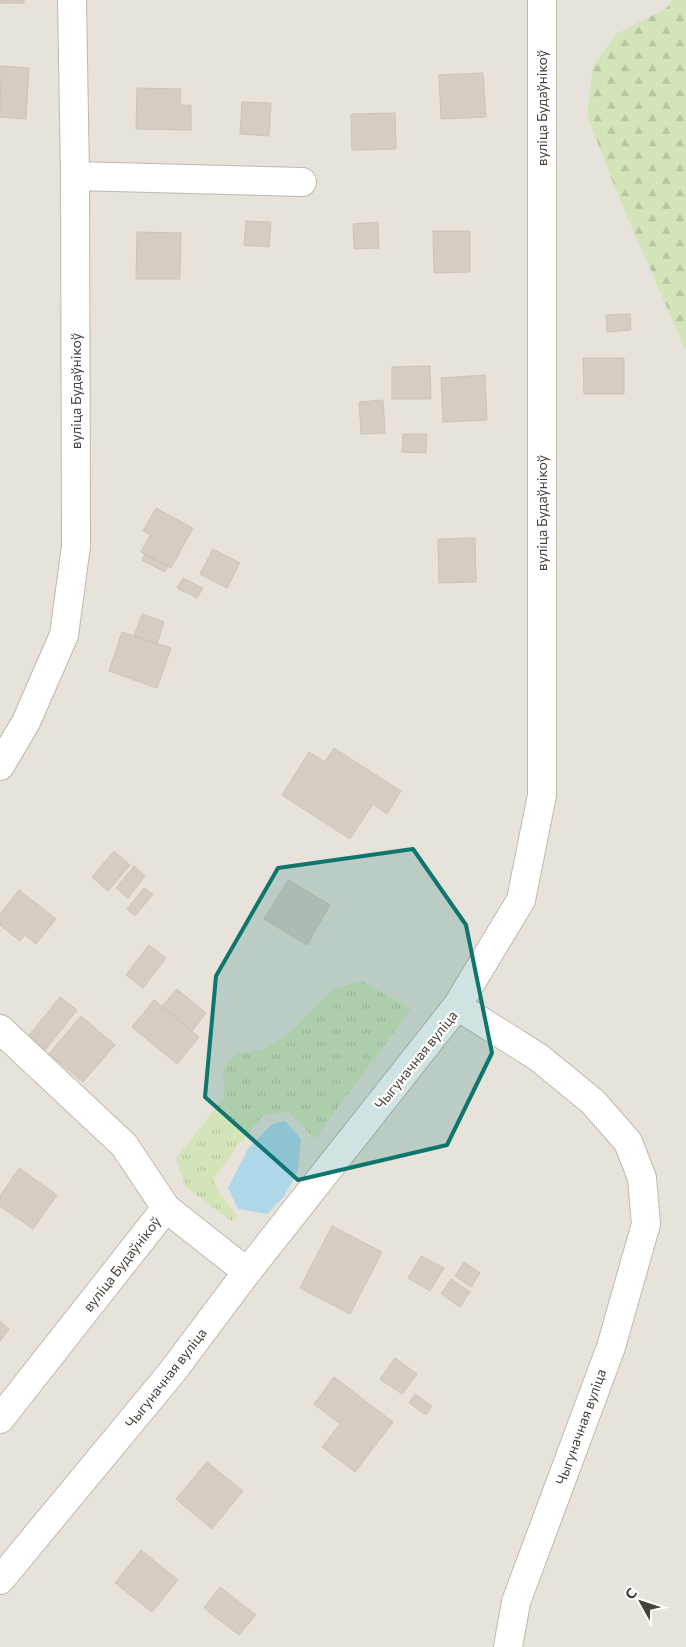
<svg xmlns="http://www.w3.org/2000/svg" width="686" height="1647" viewBox="0 0 686 1647" font-family="Commissioner,sans-serif">
<style>
.residential{fill:#e7e2da}
.grass{fill:url(#grass-tufts)}
.forest{fill:url(#forest-firs)}
.water{fill:#aed7ea}
.building{fill:#d5ccc2;stroke:#cfc3b6}
.lines{fill:none;stroke-linecap:round;stroke-linejoin:round}
.minor-casing{stroke:#bfb8af;stroke-width:30}
.minor{stroke:#fff;stroke-width:28}
.marked{fill:#0f766e;fill-opacity:0.2;stroke:#0f766e;stroke-width:4;stroke-linejoin:round}
.labels{text-anchor:middle;stroke-width:4.5;stroke-linejoin:round;paint-order:stroke}
.street-label{font-size:14px;fill:#48413a;stroke:#fff}
</style>
<defs>
<pattern id="grass-tufts" width="24" height="20" patternUnits="userSpaceOnUse" patternTransform="scale(1.25)"><rect width="24" height="20" fill="#d4e4b9"/><path d="M3 7l-1-3M5 7V3M7 7l1-3M15 17l-1-3M17 17v-4M19 17l1-3" fill="none" stroke="#b8c5a0"/></pattern>
<pattern id="forest-firs" width="22" height="20" patternUnits="userSpaceOnUse" patternTransform="scale(1.25)"><rect width="22" height="20" fill="#d4e4b9"/><path d="M5 1l3.5 6h-7zM16 11l3.5 6h-7z" fill="#b8c5a0"/></pattern>
</defs>
<rect width="100%" height="100%" fill="#f4f1eb"/>
<path class="residential" d="M0,0H686V1647H0Z"/>
<path class="grass" d="M362,981L411,1009L315,1139L289,1112L264,1114L239,1144L213,1180L220,1194L237,1216L231,1221L185,1186L176,1158L224,1098L223,1068L238,1053L262,1050L286,1036L334,989Z"/>
<path class="forest" d="M672,0H686V351L617,193L587,115L593,66L616,34L667,8Z"/>
<path class="water" d="M285,1121L301,1139L298,1170L285,1195L267,1214L238,1209L228,1188L248,1149L272,1124Z"/>
<path class="building" d="M0,0H24V3H0Z
M1,66L29,68L26,119L0,117Z
M483,73L486,117L441,119L439,75Z
M137,88L181,89L180,105H191V130L136,129Z
M242,102L271,103L269,136L240,134Z
M395,113L396,149L352,150L351,114Z
M246,221L271,222L269,247L244,245Z
M378,222L379,248L354,249L353,224Z
M433,231H470V272L434,273Z
M137,232L181,233L180,279H136Z
M630,314L631,330L607,332L606,315Z
M583,358H624V394H584Z
M430,366L431,399H392V367Z
M485,375L487,420L443,422L441,378Z
M383,400L385,433L361,434L359,402Z
M403,434H427L426,453L402,452Z
M156,508L193,528L171,568L141,552L150,535L143,531Z
M475,538L476,582L439,583L438,539Z
M213,549L240,563L227,588L200,574Z
M145,554L168,566L165,572L142,560Z
M183,578L203,588L197,598L177,588Z
M142,614L164,622L157,644L134,636Z
M122,632L171,648L157,688L109,671Z
M334,748L401,791L387,814L373,804L350,839L282,795L309,752L325,762Z
M114,851L130,865L108,891L92,877Z
M134,866L145,876L128,898L116,888Z
M288,880L330,905L307,945L264,919Z
M144,888L153,894L135,916L127,909Z
M19,890L56,919L36,944L25,935L20,941L0,925V914Z
M149,945L166,958L143,988L126,975Z
M177,989L206,1013L192,1031L162,1006Z
M60,997L77,1010L43,1053L26,1039Z
M154,1000L199,1037L177,1064L132,1027Z
M81,1016L115,1045L83,1082L49,1054Z
M19,1168L57,1195L33,1229L0,1206V1196Z
M332,1226L382,1252L350,1314L300,1288Z
M421,1256L444,1268L430,1291L408,1278Z
M464,1262L480,1273L471,1287L455,1276Z
M451,1279L470,1292L460,1307L441,1294Z
M0,1321L9,1329L0,1341Z
M395,1358L417,1374L402,1394L380,1379Z
M334,1377L393,1422L355,1472L322,1447L340,1424L314,1404Z
M415,1394L432,1406L426,1415L409,1403Z
M207,1462L243,1491L212,1529L176,1499Z
M141,1550L178,1580L152,1612L115,1583Z
M220,1587L256,1615L239,1635L204,1608Z"/>
<g class="lines">
<g class="minor-casing">
<path id="minor" d="M75,176L302,182
M0,766L26,722L64,635L76,546L75,176L72,0
M457,1006L538,1057L593,1102L628,1142L642,1178L646,1224L611,1347L516,1602L508,1647
M0,1029L124,1145L166,1208L0,1419
M166,1208L247,1272
M0,1580L172,1372L247,1272L457,1006L521,900L542,795V0"/>
</g>
<use href="#minor" class="minor"/>
</g>
<path class="marked" d="M413,849L466,925L492,1053L447,1145L298,1180L205,1097L216,976L278,868Z"/>
<g class="labels">
<g class="street-label">
<text transform="translate(542 108) rotate(-90)" y="5">вуліца Будаўнікоў</text>
<text transform="translate(76 391) rotate(-90)" y="5">вуліца Будаўнікоў</text>
<text transform="translate(542 513) rotate(-90)" y="5">вуліца Будаўнікоў</text>
<text transform="translate(416 1060) rotate(-51)" y="5">Чыгуначная вуліца</text>
<text transform="translate(122 1264) rotate(-52)" y="5">вуліца Будаўнікоў</text>
<text transform="translate(166 1378) rotate(-52)" y="5">Чыгуначная вуліца</text>
<text transform="translate(581 1427) rotate(-70)" y="5">Чыгуначная вуліца</text>
</g>
</g>
<g transform="translate(641 1602) rotate(310)" stroke="#ffffff" stroke-width="4" paint-order="stroke">
<path d="M0-4L9 19L0 12L-9 19Z" fill="#48413a"/>
<text y="-8" font-size="14" font-weight="bold" text-anchor="middle" fill="#48413a">С</text>
</g>
</svg>
